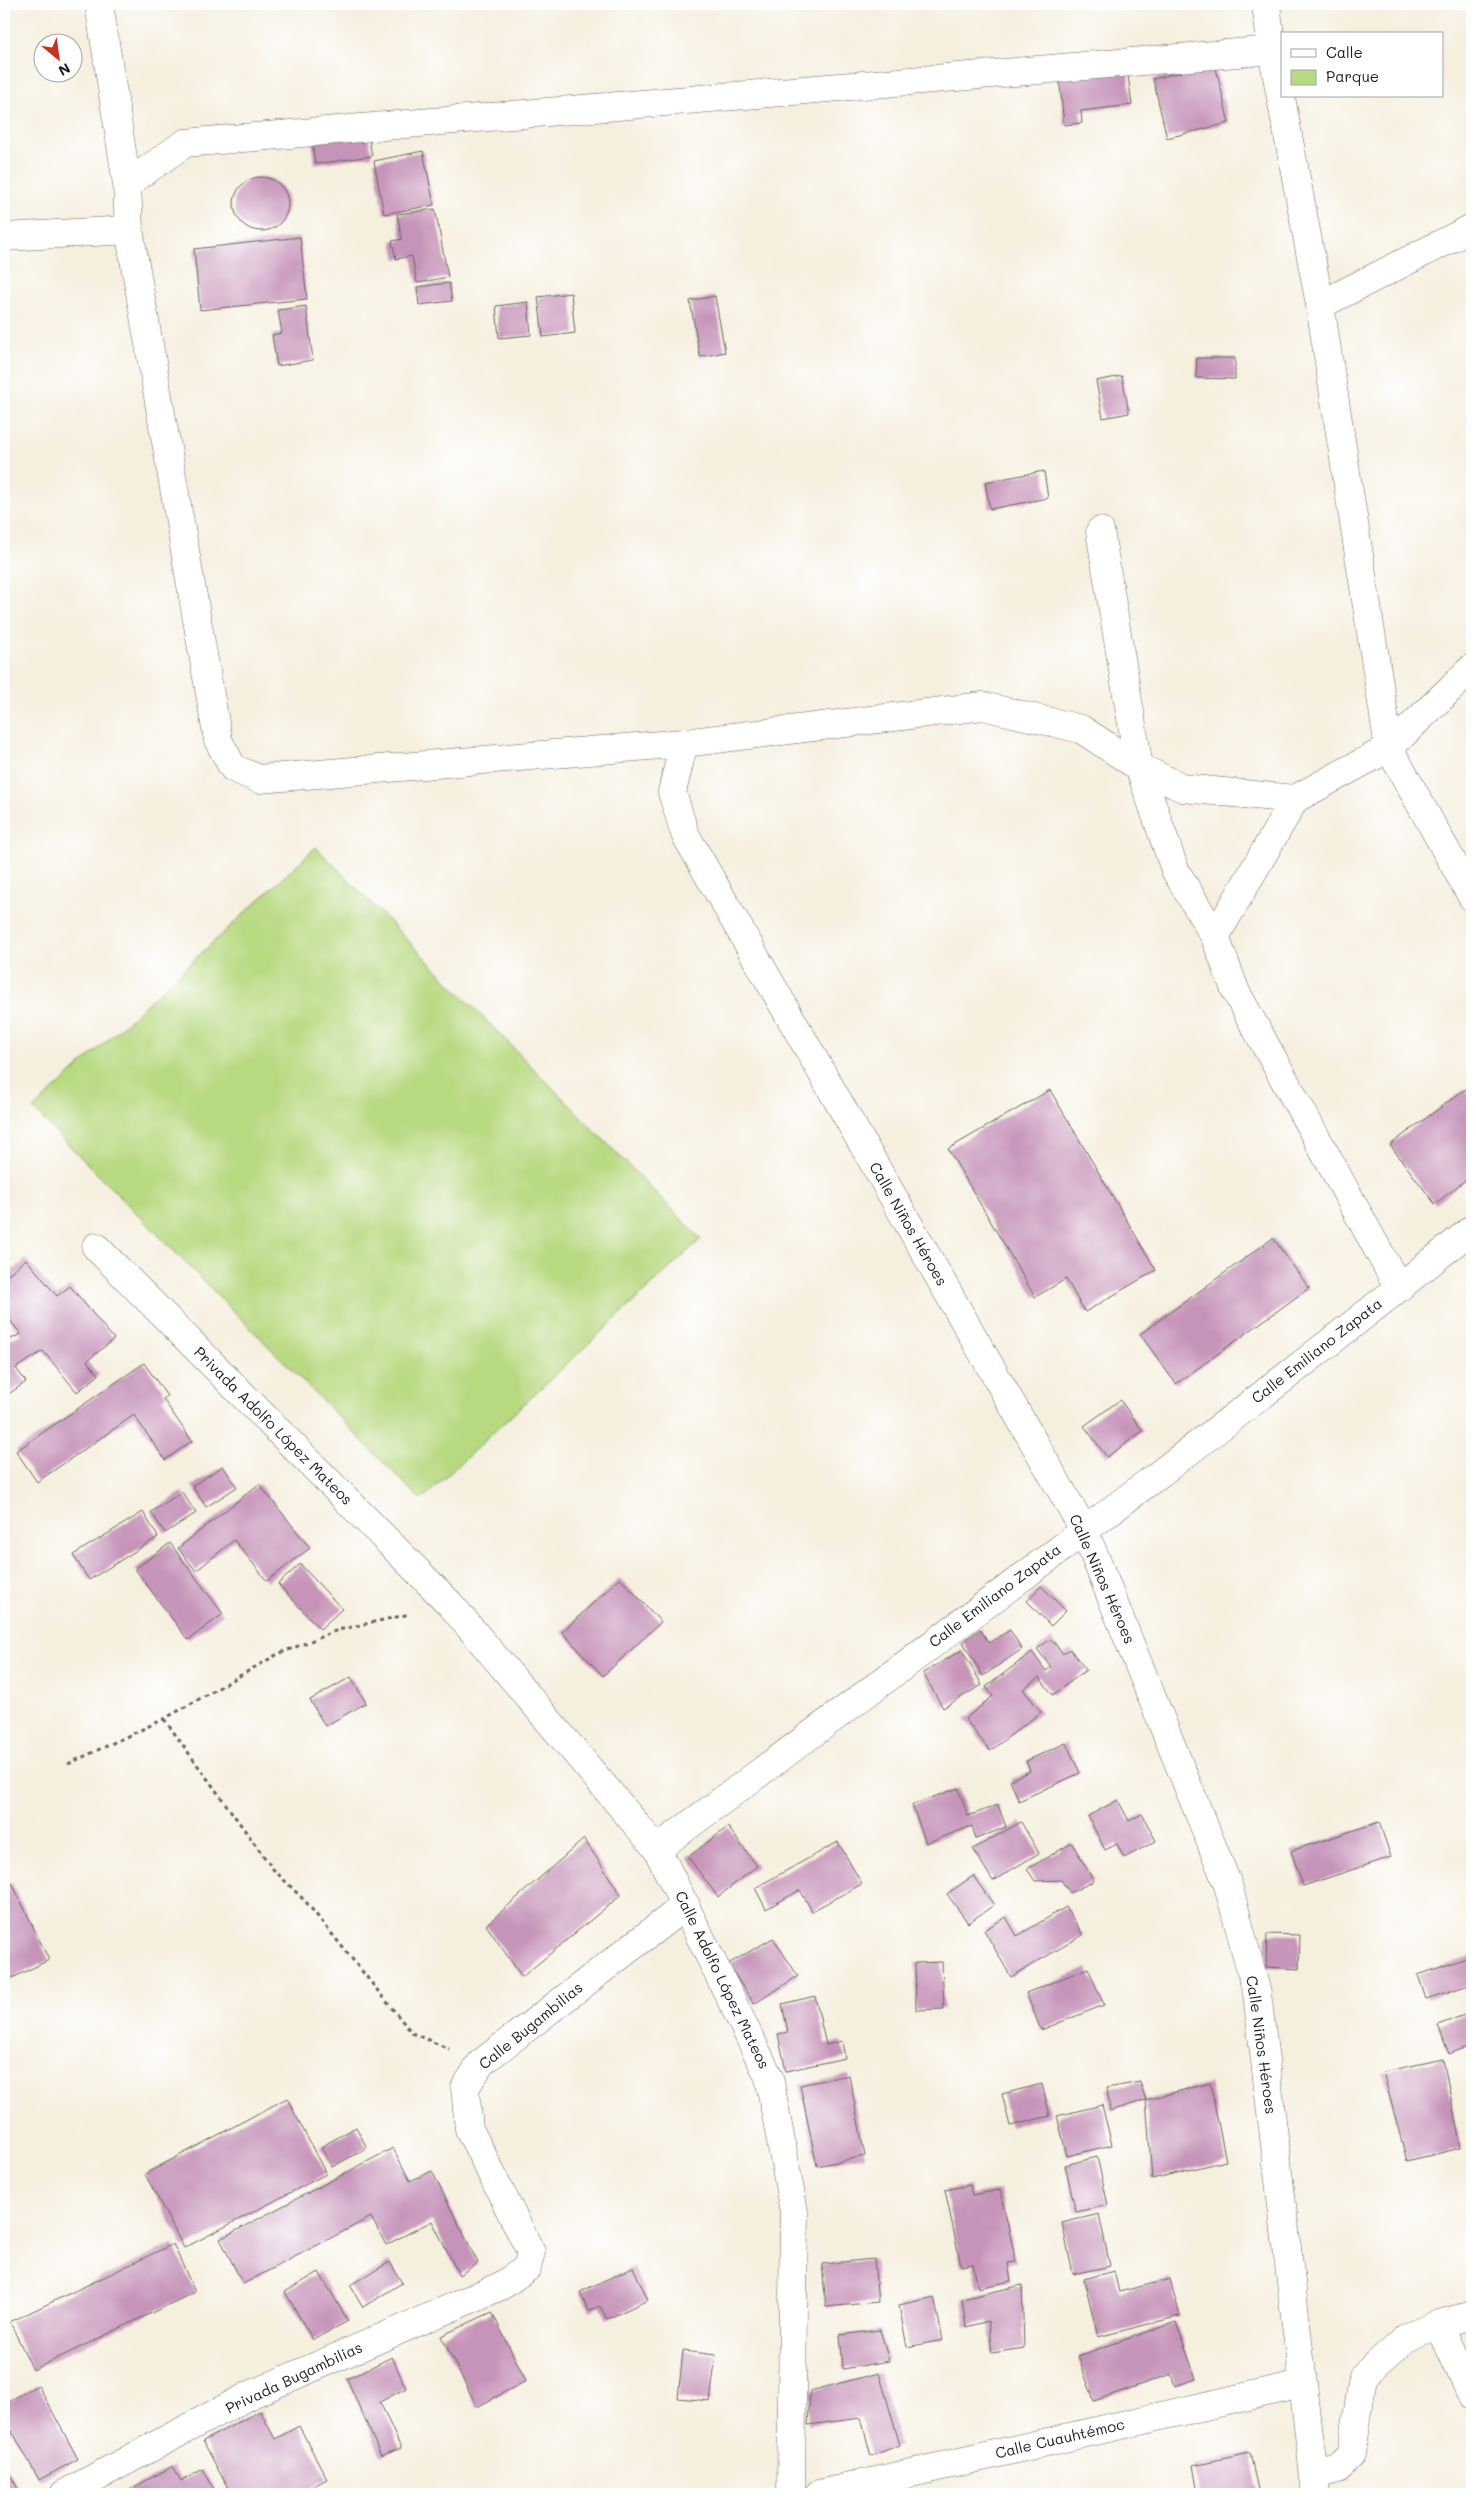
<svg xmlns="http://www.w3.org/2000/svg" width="1476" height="2498" viewBox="0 0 1476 2498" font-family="Mali,sans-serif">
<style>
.green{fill:#b7d980;stroke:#6a7a4e}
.building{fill:#c694b9}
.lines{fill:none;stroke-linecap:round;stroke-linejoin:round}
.street-casing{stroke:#686660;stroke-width:29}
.path{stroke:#686660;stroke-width:3;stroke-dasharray:4 4;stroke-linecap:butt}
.street{stroke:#fff;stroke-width:28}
.labels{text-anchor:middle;stroke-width:4;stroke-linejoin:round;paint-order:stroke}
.street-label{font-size:15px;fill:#1c1c1c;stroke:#fff}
</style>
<rect width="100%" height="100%" fill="#fff"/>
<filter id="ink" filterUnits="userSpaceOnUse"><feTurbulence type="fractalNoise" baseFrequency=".02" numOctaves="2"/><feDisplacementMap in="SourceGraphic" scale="10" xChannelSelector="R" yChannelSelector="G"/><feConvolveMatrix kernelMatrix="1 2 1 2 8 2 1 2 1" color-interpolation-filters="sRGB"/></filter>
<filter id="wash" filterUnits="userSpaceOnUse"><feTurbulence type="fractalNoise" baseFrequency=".0096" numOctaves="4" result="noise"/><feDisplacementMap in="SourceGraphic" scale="20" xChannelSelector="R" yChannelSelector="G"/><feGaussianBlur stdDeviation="1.12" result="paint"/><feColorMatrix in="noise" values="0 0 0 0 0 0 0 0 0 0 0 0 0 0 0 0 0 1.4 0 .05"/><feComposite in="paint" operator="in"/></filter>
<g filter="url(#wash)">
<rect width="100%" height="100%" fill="#f5efde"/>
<path class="green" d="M316,847L701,1239L421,1500L33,1109Z"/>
<g id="blocks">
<path class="building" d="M1215,64L1229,123L1167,138L1153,79Z
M1127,68L1132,105L1081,111L1082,123L1064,125L1059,76Z
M368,134L372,156L315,164L312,141Z
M423,151L434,205L384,214L374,161Z
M234 204a27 27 0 1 1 54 0a27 27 0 1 1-54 0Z
M435,209L448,277L417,283L412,256L396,259L392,241L402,239L397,214Z
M300,237L307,299L200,310L194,249Z
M449,283L452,301L419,305L417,287Z
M571,293L575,333L543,337L538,297Z
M715,296L725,352L700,357L690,301Z
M528,302L531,335L499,338L496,306Z
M306,306L313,360L277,366L272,335L282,333L278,310Z
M1197,358H1235V379L1196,378Z
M1122,376L1129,413L1103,418L1096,381Z
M1044,471L1048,498L990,509L985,482Z
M1465,1089L1472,1099V1175L1435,1204L1390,1145Z
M1050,1090L1156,1270L1085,1312L1066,1279L1035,1297L948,1149Z
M1273,1238L1309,1288L1176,1384L1140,1334Z
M26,1259L57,1296L70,1286L114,1339L87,1361L99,1375L77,1392L43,1351L16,1368L26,1382L7,1395L4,1391V1336L7,1341L21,1334L4,1313V1278Z
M144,1363L167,1396L163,1399L192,1441L165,1460L134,1415L37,1482L16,1451Z
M1120,1400L1143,1431L1107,1457L1084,1426Z
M223,1466L237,1487L206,1507L192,1486Z
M259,1484L310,1548L267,1581L234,1540L196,1571L178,1548Z
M182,1492L196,1513L165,1533L151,1512Z
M143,1512L158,1537L89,1580L73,1555Z
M170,1543L223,1614L188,1640L135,1569Z
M300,1564L342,1609L320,1629L278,1584Z
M620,1578L661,1622L603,1676L562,1632Z
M1041,1586L1066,1611L1051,1626L1027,1601Z
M980,1629L989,1643L1010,1630L1022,1649L983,1676L963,1642Z
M1051,1639L1063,1654L1070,1649L1086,1670L1053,1695L1039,1677L1023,1689L1041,1712L990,1751L965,1719L993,1696L986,1687L1032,1652L1046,1671L1051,1667L1037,1649Z
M962,1650L982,1685L943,1708L923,1673Z
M351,1677L366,1703L325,1726L310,1700Z
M1066,1743L1080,1773L1019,1801L1010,1780L1030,1771L1026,1761Z
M958,1788L968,1816L998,1805L1006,1827L976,1839L972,1826L926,1843L912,1805Z
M1118,1800L1129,1821L1142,1814L1156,1841L1124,1858L1117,1844L1105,1850L1088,1816Z
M1021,1822L1039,1853L993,1881L973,1849Z
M1379,1822L1391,1857L1303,1886L1291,1851Z
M728,1827L757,1866L718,1897L688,1857Z
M584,1839L621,1895L522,1977L486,1925Z
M838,1842L862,1884L812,1911L800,1890L766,1909L755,1888Z
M1072,1843L1094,1881L1070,1893L1061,1880L1035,1881L1027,1869Z
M973,1876L994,1905L968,1923L947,1894Z
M12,1883L49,1960L4,1982V1887Z
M1066,1907L1083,1935L1011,1977L984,1930L1006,1917L1017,1936Z
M1267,1934L1300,1935L1299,1969L1266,1967Z
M773,1938L798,1976L754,2004L728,1964Z
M1472,1956V1984L1426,1999L1418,1975Z
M942,1962L944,2009L916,2010L915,1963Z
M1088,1968L1104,2005L1041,2030L1026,1993Z
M815,1996L826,2045L842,2041L845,2058L786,2071L778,2034L788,2032L782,2004Z
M1472,2012V2045L1449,2054L1438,2025Z
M1443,2059L1461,2148L1407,2161L1383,2072Z
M849,2075L865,2156L817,2166L800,2085Z
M1140,2082L1146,2100L1110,2111L1107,2088Z
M1210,2083L1226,2161L1152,2179L1146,2100Z
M1042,2084L1050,2116L1010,2126L1002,2094Z
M287,2098L326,2174L184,2248L145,2174Z
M1102,2105L1112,2145L1067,2156L1057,2116Z
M356,2127L367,2148L332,2167L321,2147Z
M393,2148L410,2181L432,2171L478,2263L459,2275L432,2221L386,2245L371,2217L243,2284L220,2239Z
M1097,2157L1108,2205L1076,2212L1065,2165Z
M970,2185L972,2195L1000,2190L1016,2262L1008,2263L1011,2281L978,2288L973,2264L961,2266L945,2190Z
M1099,2214L1110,2266L1073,2274L1062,2223Z
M173,2244L195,2292L33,2370L10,2322Z
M874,2259L878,2302L826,2307L822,2264Z
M390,2262L402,2283L363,2307L350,2285Z
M633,2267L648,2300L607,2319L600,2306L589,2311L580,2292Z
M1114,2271L1119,2292L1170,2279L1180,2316L1098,2337L1084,2279Z
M319,2272L348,2321L313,2340L285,2292Z
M1022,2285L1024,2348L992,2353L988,2321L966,2327L962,2299Z
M934,2297L943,2340L907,2347L899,2305Z
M492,2312L526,2381L477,2407L441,2336Z
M1176,2322L1196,2379L1175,2386L1171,2374L1094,2401L1078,2356Z
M880,2330L889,2361L843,2369L840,2335Z
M683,2351L716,2355L710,2401L678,2398Z
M392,2357L406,2388L380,2402L401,2448L381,2456L347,2379Z
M879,2373L900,2445L871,2456L861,2418L808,2425L810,2391Z
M38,2385L78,2459L39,2480L12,2431L4,2435V2404Z
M260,2411L275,2439L299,2426L327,2479L298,2494H231L203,2441Z
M1250,2453L1259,2494H1198L1193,2465Z
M4,2463L18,2489L9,2494H4Z
M173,2466L181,2481L203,2469L217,2494H129L127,2491Z"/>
</g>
</g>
<g filter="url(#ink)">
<use href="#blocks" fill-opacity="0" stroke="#686660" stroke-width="1"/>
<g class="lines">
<g class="street-casing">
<path id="street" d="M99,4L127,184
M1266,4L1272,50L1320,305L1389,748L1472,897
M1272,50L185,143L127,184L129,230L218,740L233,768L259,779L684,743L983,706L1081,729L1139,767L1183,788L1295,799
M4,237L129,230
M1320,305L1472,228
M1100,531L1139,767L1175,870L1215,937L1236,992L1399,1288
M684,743L672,792L685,834L1084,1530L1228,1885L1257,1993L1316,2494
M1215,937L1295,799L1389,748L1472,668
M96,1247L450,1604L657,1849L769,2077L794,2212L791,2494
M657,1849C931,1645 1207,1444 1472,1229
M1439,2324L1472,2396
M1315,2475L1338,2469L1352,2454L1363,2376L1406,2338L1439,2324L1472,2315
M64,2494L250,2395L501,2286L527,2268L531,2252L469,2129L465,2088L481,2063L686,1905
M819,2494L1302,2384"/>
</g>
<path class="path" d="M164,1719L273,1869L306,1902L412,2033L449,2049
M68,1764L164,1719L278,1654L338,1630L410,1614"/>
<use href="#street" class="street"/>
</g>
</g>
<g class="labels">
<g class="street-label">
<text transform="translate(908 1224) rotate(60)" y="5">Calle Niños Héroes</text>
<text transform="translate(1317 1351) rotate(-38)" y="5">Calle Emiliano Zapata</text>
<text transform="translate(273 1426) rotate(45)" y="5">Privada Adolfo López Mateos</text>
<text transform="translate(1102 1579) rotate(66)" y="5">Calle Niños Héroes</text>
<text transform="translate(995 1596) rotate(-37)" y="5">Calle Emiliano Zapata</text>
<text transform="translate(722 1980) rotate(64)" y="5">Calle Adolfo López Mateos</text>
<text transform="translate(531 2026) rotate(-39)" y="5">Calle Bugambilias</text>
<text transform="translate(1261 2045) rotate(82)" y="5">Calle Niños Héroes</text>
<text transform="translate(294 2378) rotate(-25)" y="5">Privada Bugambilias</text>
<text transform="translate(1060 2439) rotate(-13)" y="5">Calle Cuauhtémoc</text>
</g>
</g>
<rect width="1476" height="2498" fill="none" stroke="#fff" stroke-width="20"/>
<rect x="1281" y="32" width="162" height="65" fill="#ffffff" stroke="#a4a4a4"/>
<rect x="1291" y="49" width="25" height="8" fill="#ffffff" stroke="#a4a4a4"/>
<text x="1326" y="58" font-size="15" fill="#1c1c1c">Calle</text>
<rect x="1291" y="70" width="25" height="15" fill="#b7d980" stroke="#a4a4a4"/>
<text x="1326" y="82" font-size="15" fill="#1c1c1c">Parque</text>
<g transform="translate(58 58) rotate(151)"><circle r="24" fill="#ffffff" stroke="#a4a4a4"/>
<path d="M0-4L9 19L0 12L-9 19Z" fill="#c8321e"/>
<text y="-8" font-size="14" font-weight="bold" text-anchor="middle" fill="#1c1c1c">N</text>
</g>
</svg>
